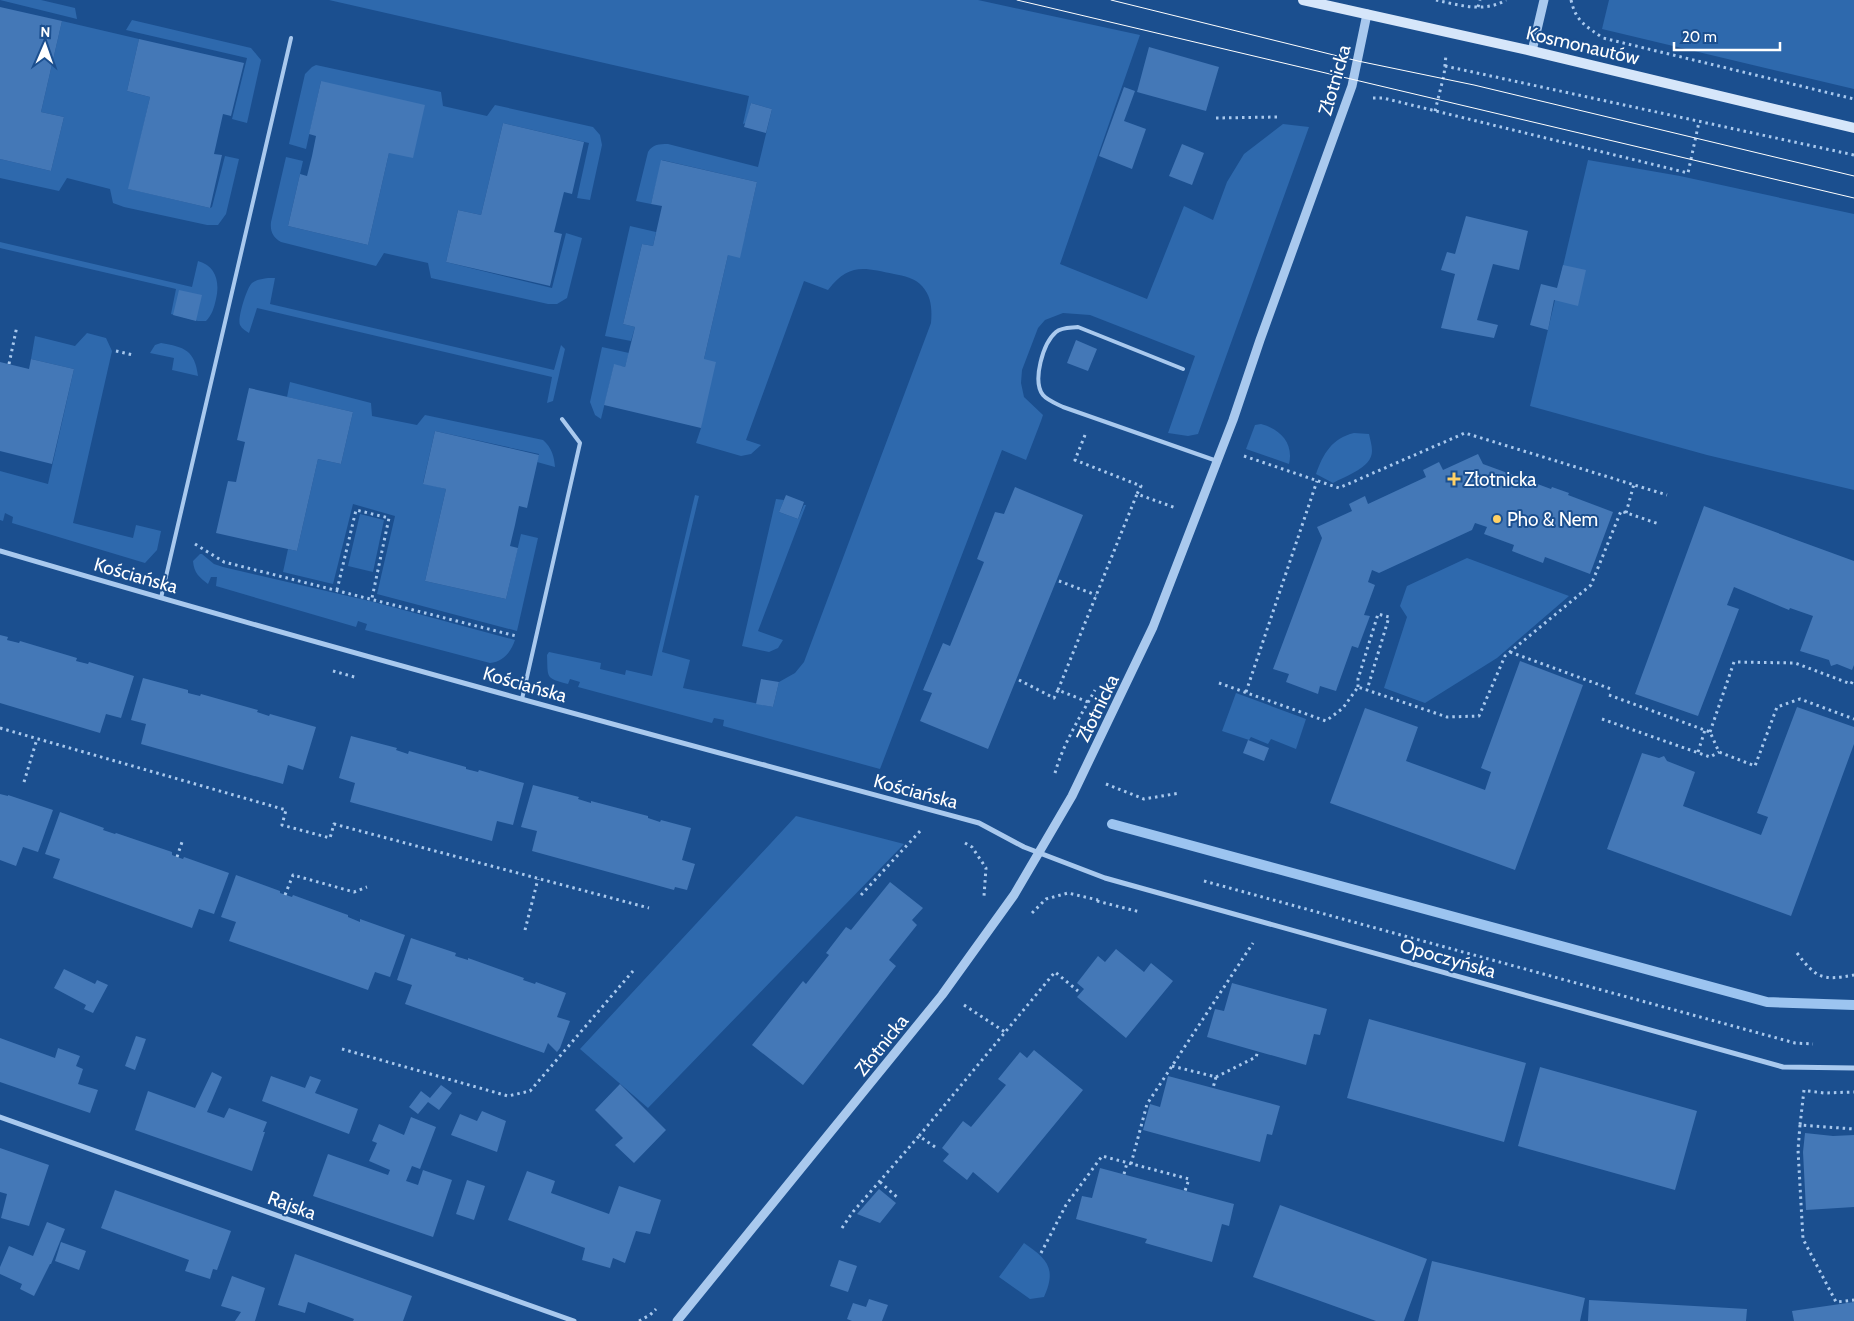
<svg xmlns="http://www.w3.org/2000/svg" width="1854" height="1321" viewBox="0 0 1854 1321" font-family="Cabin,sans-serif">
<style>
.green{fill:#2e69ad}
.lines{fill:none;stroke-linecap:round;stroke-linejoin:round}
.stream{stroke:#9cc4f0;stroke-width:10}
.building{fill:#4478b7}
.path{stroke:#a9c9ee;stroke-width:3;stroke-dasharray:2.5 4;stroke-linecap:butt}
.service{stroke:#a9c9ee;stroke-width:4}
.minor{stroke:#a9c9ee;stroke-width:5}
.tertiary{stroke:#a9c9ee;stroke-width:9}
.secondary{stroke:#d6e6fa;stroke-width:10}
.tram{stroke:#fff;stroke-width:1}
.poi-dot{fill:#ffd166;stroke:#1b4f8f;stroke-width:2}
.labels{text-anchor:middle;stroke-width:4;stroke-linejoin:round;paint-order:stroke}
.street-label{font-size:19px;fill:#fff;stroke:#1b4f8f}
.poi-label{font-size:19px;fill:#fff;stroke:#1b4f8f;text-anchor:start}
</style>
<rect width="100%" height="100%" fill="#1b4f8f"/>
<path class="green" d="M0,0H41L75,8L77,19Z
M329,0H978L1140,35L1060,264L1147,299L1184,206L1213,220L1227,182L1244,154L1283,124L1309,127L1198,434L1188,436L1168,433L1195,356L1090,315L1063,313L1045,320L1038,328L1022,370L1021,383L1024,397L1043,415L1041,421L1026,460L1002,450L880,769L723,726L724,720L714,718L712,723L578,687L580,682L570,679L568,684C545,678 548,678 547,655L549,652L601,663L600,669L625,675L626,670L652,676L695,495L699,496L662,652L690,660L683,688L773,707L779,682L795,673L804,662L931,323C932,310 932,297 922,286C915,278 904,276 894,274C865,268 849,262 828,290L804,281L746,440L761,445L751,454L741,456L696,443L701,428L704,359L728,255L745,235L757,182L662,160L651,204L636,201L648,152C653,144 659,144 668,144L758,167L772,109L751,103L746,123L743,124L749,96Z
M1609,0H1854V89L1602,29Z
M132,20L251,48L261,60L247,123L232,119L247,58L126,30Z
M62,21L139,39L127,91L150,97L129,189L210,208L212,207L225,156L239,159L226,214L218,225H207L124,207L113,203L110,189L67,178L59,191L0,178V159L51,171L64,117L41,112Z
M316,65L441,92L443,106L487,116L495,105L593,127L600,135L602,145L590,200L577,198L589,143L503,123L481,215L458,210L446,262L552,288L566,233L582,238L567,298L557,304H548L431,278L428,263L384,253L376,266L281,242C273,237 270,232 271,222L286,157L303,161L288,226L368,245L389,153L321,81L306,149L289,144L305,74L312,67Z
M1588,160L1680,176L1854,214V490L1707,455L1530,406Z
M630,226L656,232L653,246L642,244L623,324L635,327L631,341L605,336Z
M0,242L192,287L198,261C216,266 220,282 216,299C214,308 212,315 206,321H198L171,314L176,289L0,248Z
M268,278H275L270,304L554,370L561,345L565,349L553,401L547,403L552,377L257,308L249,333C246,331 242,329 240,325C237,319 247,287 252,283C257,279 263,279 268,278Z
M87,333L106,338L112,351L73,523L133,538L136,525L161,531L157,550L145,563L12,523L13,517L5,513L3,521L0,520V471L48,484L74,369L31,359L35,336L75,346Z
M161,343C184,347 195,350 198,376L172,370L174,358L150,353L155,345Z
M602,347L629,353L625,367L614,365L601,419L595,415L590,402Z
M290,382L371,403L372,416L417,425L425,415L543,440C552,448 554,456 555,467L537,462L539,454L435,431L423,483L446,489L425,581L506,599L521,534L538,538L517,631L377,594L395,516L353,504L333,584L283,572L288,549L297,551L318,459L341,464L353,412L287,397Z
M1261,424C1280,429 1294,443 1289,464L1246,449L1255,425Z
M1354,433L1369,434C1370,439 1372,445 1372,451C1372,468 1345,476 1333,483L1316,474C1323,454 1332,438 1354,433Z
M776,499L784,500L779,512L798,519L804,505H806L758,631L783,640L778,648L769,652L742,646Z
M360,514L384,520L373,572L348,566Z
M200,554H202L214,564L223,567L374,602L515,640C511,652 503,662 490,663L365,630L367,624L358,621L356,627L216,586L217,577H211L208,584C199,577 194,573 193,561Z
M1467,558L1569,596L1497,658L1425,703L1384,688L1407,617L1400,606L1407,586Z
M1236,693L1306,719L1296,749L1271,739L1268,744L1251,737L1249,740L1222,731Z
M796,816L904,844L648,1108L580,1049Z
M1024,1243C1047,1259 1057,1268 1044,1297L1030,1299L999,1277Z"/>
<g class="lines">
<path class="stream" d="M1112,824L1767,1002L1854,1005"/>
</g>
<path class="building" d="M0,7L62,21L41,112L64,117L51,171L0,159Z
M139,39L244,63L231,116L223,114L214,154L222,155L210,208L128,189L150,97L127,91Z
M1149,47L1219,67L1206,111L1137,92Z
M321,81L425,105L413,158L389,153L368,245L288,226L300,174L307,176L312,156L316,136L309,134Z
M1124,87L1135,91L1124,121L1146,129L1132,169L1099,156Z
M751,103L772,109L766,133L744,127Z
M503,123L584,142L572,194L564,192L554,232L562,234L550,286L446,262L458,210L481,215Z
M1182,144L1204,153L1192,185L1169,176Z
M661,160L757,182L740,258L728,255L704,359L716,362L701,428L604,405L614,364L625,367L635,327L623,324L642,244L653,246L662,206L651,204Z
M1466,216L1528,231L1519,270L1493,264L1477,320L1498,325L1494,338L1441,328L1455,274L1441,270L1447,252L1455,254Z
M1563,265L1586,270L1578,306L1554,300L1548,330L1530,325L1541,284L1557,288Z
M179,290L202,295L196,321L173,315Z
M1076,340L1097,349L1088,371L1067,363Z
M31,359L74,369L52,464L0,451V362L29,369Z
M249,388L353,412L341,464L318,459L297,551L216,533L228,481L236,482L245,442L237,440Z
M435,431L539,455L527,508L519,506L515,525L510,546L518,548L506,599L425,581L446,489L423,484Z
M1478,454L1483,464L1551,489L1552,487L1569,493L1568,495L1613,512L1590,574L1545,557L1543,563L1512,551L1514,545L1484,534L1487,527L1475,523L1472,530L1379,573L1372,570L1368,582L1375,585L1364,615L1370,616L1358,648L1352,646L1336,691L1320,686L1318,694L1286,682L1289,674L1273,669L1322,538L1317,527L1352,511L1349,504L1365,496L1368,504L1426,477L1423,470L1439,462L1443,470Z
M1015,487L1083,515L988,749L920,721L932,693L923,690L943,643L950,646L984,562L977,559L995,512L1004,514Z
M786,495L804,502L798,519L779,512Z
M1704,506L1854,561V665L1852,670L1837,664L1831,666L1829,660L1800,651L1813,616L1790,608L1789,610L1734,587L1727,605L1739,609L1698,716L1635,694Z
M0,635L8,637L7,640L19,643L20,641L77,658L76,661L88,664L89,662L134,676L121,718L106,714L100,733L0,703Z
M1520,661L1583,685L1515,870L1330,803L1365,708L1418,727L1406,761L1485,790L1491,772L1481,768Z
M143,678L188,690V693L200,696L201,694L258,710L257,712L269,716L270,714L316,727L303,770L288,765L283,784L141,744L146,724L131,720Z
M761,679L779,682L773,707L756,704Z
M1797,707L1854,727V744L1791,916L1607,849L1642,753L1659,758L1664,756L1667,761L1695,772L1683,806L1761,835L1768,817L1757,813Z
M351,736L397,748L396,750L408,754L409,751L466,767V769L478,772L479,770L524,783L513,825L497,821L492,841L350,802L355,783L339,778Z
M1248,740L1269,748L1264,761L1243,753Z
M533,785L579,797L578,799L591,803V801L648,816V818L660,822L661,820L691,828L682,860L695,864L687,890L675,887L674,890L532,851L537,831L521,827Z
M0,794L8,796V795L53,810L38,852L23,847L16,866L0,860Z
M60,812L104,828L103,830L115,834L116,833L172,852V855L177,857L183,859L184,857L229,873L214,914L199,909L192,928L53,878L60,859L45,854Z
M236,875L280,891V893L292,897L293,895L348,915V917L360,922V919L405,935L390,977L375,972L368,990L229,941L236,922L221,917Z
M890,882L923,908L912,920L917,925L889,960L896,966L803,1085L752,1045L803,981L806,984L829,955L826,953L846,927L851,930Z
M411,938L456,953L455,956L468,960V958L524,978L523,980L535,984L536,982L566,993L557,1017L570,1021L560,1048L557,1052L548,1043L544,1053L405,1004L412,985L397,980Z
M1116,949L1144,972L1151,963L1173,981L1126,1038L1077,997L1084,989L1077,983L1098,956L1105,962Z
M64,969L95,984L97,980L108,985L93,1013L84,1009L86,1005L54,988Z
M1232,983L1327,1009L1320,1035L1314,1034L1306,1065L1207,1037L1215,1009L1224,1011Z
M1369,1019L1526,1063L1504,1142L1347,1098Z
M136,1036L146,1039L135,1070L125,1066Z
M0,1038L55,1058L58,1048L80,1056L76,1066L83,1069L78,1084L98,1090L90,1113L0,1082Z
M1034,1050L1083,1090L998,1193L973,1172L967,1180L943,1161L949,1154L942,1148L963,1121L971,1127L1006,1085L998,1079L1020,1052L1027,1058Z
M1540,1067L1697,1111L1675,1190L1518,1146Z
M212,1072L222,1077L207,1112L224,1118L229,1108L267,1122L263,1132H265L252,1171L135,1130L148,1091L195,1108Z
M271,1076L305,1088L310,1076L321,1080L315,1093L358,1109L349,1134L262,1101Z
M1168,1076L1280,1106L1272,1135L1267,1134L1260,1162L1143,1130L1150,1104L1160,1107Z
M620,1084L666,1130L634,1163L615,1145L623,1138L595,1110Z
M441,1085L452,1093L439,1110L428,1102L418,1114L409,1107L421,1091L430,1098Z
M482,1111L506,1121L497,1152L451,1135L460,1114L477,1121Z
M411,1117L436,1127L420,1169L412,1166L406,1181L418,1185L423,1170L452,1180L433,1237L313,1196L328,1154L388,1175L390,1170L369,1161L377,1143L372,1141L379,1124L404,1135Z
M1805,1133L1833,1136L1854,1135V1207L1806,1210L1803,1152Z
M0,1148L49,1165L29,1226L1,1218L7,1194L0,1192Z
M1100,1168L1234,1204L1229,1226L1222,1224L1212,1262L1145,1243L1147,1239L1076,1219L1082,1196L1092,1198Z
M527,1171L555,1181L551,1193L609,1214L619,1186L661,1200L650,1234L636,1231L625,1263L613,1258L610,1268L582,1260L585,1248L508,1220Z
M467,1180L485,1186L474,1220L456,1214Z
M879,1189L896,1203L880,1223L857,1214Z
M115,1190L231,1231L217,1270L213,1269L210,1279L185,1271L189,1260L101,1228Z
M1280,1205L1427,1259L1404,1321H1376L1253,1277Z
M47,1222L65,1229L51,1264H50L34,1296L20,1289L22,1284L0,1274V1267L9,1246L33,1256Z
M61,1242L86,1251L79,1270L55,1261Z
M295,1254L412,1296L403,1321H353L354,1319L308,1302L305,1313L278,1305Z
M839,1260L857,1266L848,1292L830,1286Z
M1432,1261L1585,1298L1580,1321H1418Z
M232,1276L265,1288L255,1321H235L241,1312L221,1306Z
M869,1299L888,1305L882,1321H852L847,1319L853,1303L866,1307Z
M1589,1300L1747,1309L1746,1321H1588Z
M1854,1302V1321H1794L1792,1311Z"/>
<g class="lines">
<path class="path" d="M1436,0C1458,5 1485,13 1506,0
M1571,0C1576,22 1586,26 1603,38L1854,99
M1478,7L1480,0
M1445,66L1854,155
M1373,98H1383L1688,173L1699,122
M1435,111L1444,75L1446,55
M1216,118L1277,117
M116,351L133,355
M9,364L17,326
M1085,435L1075,460L1141,486L1137,494L1176,508
M1244,456L1339,488L1465,433L1667,495
M1626,513L1634,484
M195,544L224,562L516,636
M1059,581L1096,595
M337,590L356,510L389,518L372,598
M1510,652L1611,689
M333,671L358,678
M1019,680L1054,698L1058,690L1088,702
M1219,683L1326,721L1343,708L1358,687L1447,717L1479,716L1505,656L1591,585L1621,511L1659,524
M1358,687V679L1378,614L1389,617L1367,690
M1058,690L1137,494
M1246,692L1317,481
M1609,695L1710,732L1719,752L1755,766L1777,707L1800,699L1854,719
M1602,719L1710,757L1719,752
M0,728L286,810L282,825L330,838L334,824L649,908
M1710,732L1734,662L1795,663L1851,684L1854,678
M1698,752L1705,730
M1055,773C1063,744 1080,717 1095,690
M24,782L37,739
M1106,784L1144,799L1180,793
M965,843L972,847L986,868L984,896
M177,857L183,839
M1204,881L1795,1043L1813,1044
M285,895L293,875L354,892L367,887
M861,895L922,829
M1097,901L1140,912
M1032,913L1046,899L1068,893L1098,900
M525,930L538,879
M1797,953C1816,978 1822,981 1854,975
M964,1005L1005,1032
M342,1049L508,1096L530,1091L633,971
M1172,1066L1216,1077L1213,1088
M1216,1077L1256,1057L1258,1051
M1804,1090L1800,1125L1854,1129
M1808,1091L1824,1093L1854,1092
M1800,1125L1798,1150L1803,1239L1836,1302L1854,1300
M935,1147L919,1136L1055,972L1078,991
M1131,1164L1147,1104L1253,943
M1124,1174L1127,1163
M880,1182L898,1198
M842,1228L852,1213L919,1136
M1041,1253L1066,1205L1102,1156L1189,1179L1185,1191
M639,1321L650,1315L656,1309"/>
<path class="service" d="M1183,369L1078,327C1071,328 1062,327 1056,332C1043,343 1032,381 1043,395C1047,400 1057,404 1063,407L1217,461
M161,598L291,38
M522,699L580,443L562,419"/>
<path class="minor" d="M0,551C325,647 652,735 979,823L1024,847L1105,878L1783,1067L1854,1068
M0,1117L574,1321"/>
<path class="tertiary" d="M1532,51L1544,0
M677,1321L942,995L1014,895L1072,796L1153,627L1233,420L1260,340L1352,86L1367,14"/>
<path class="secondary" d="M1303,0L1532,51L1854,128"/>
<path class="tram" d="M1017,0L1854,198
M1111,0L1358,61L1474,85L1854,176"/>
</g>
<g class="poi-dot">
<path d="M1451.5 471.5h5v5h5v5h-5v5h-5v-5h-5v-5h5z"/>
<circle cx="1497" cy="519" r="5"/>
</g>
<g class="labels">
<g class="street-label">
<text transform="translate(1583 45) rotate(13)" y="7">Kosmonautów</text>
<text transform="translate(1334 80) rotate(-74)" y="7">Złotnicka</text>
<text transform="translate(136 575) rotate(16)" y="7">Kościańska</text>
<text transform="translate(525 684) rotate(16)" y="7">Kościańska</text>
<text transform="translate(1097 708) rotate(-64)" y="7">Złotnicka</text>
<text transform="translate(916 791) rotate(15)" y="7">Kościańska</text>
<text transform="translate(1448 958) rotate(16)" y="7">Opoczyńska</text>
<text transform="translate(881 1045) rotate(-51)" y="7">Złotnicka</text>
<text transform="translate(292 1205) rotate(20)" y="7">Rajska</text>
</g>
<g class="poi-label">
<text x="1464" y="486">Złotnicka</text>
<text x="1507" y="526">Pho &amp; Nem</text>
</g>
</g>
<g transform="translate(45 45) rotate(2)" stroke="#1b4f8f" stroke-width="4" paint-order="stroke">
<path d="M0-4L9 19L0 12L-9 19Z" fill="#ffffff"/>
<text y="-8" font-size="14" font-weight="bold" text-anchor="middle" fill="#ffffff">N</text>
</g>
<path d="M1674 42v8h106v-8" fill="none" stroke="#ffffff" stroke-width="2.5"/>
<text x="1682" y="42" font-size="15" fill="#ffffff" stroke="#1b4f8f" stroke-width="4" paint-order="stroke">20 m</text>
</svg>
